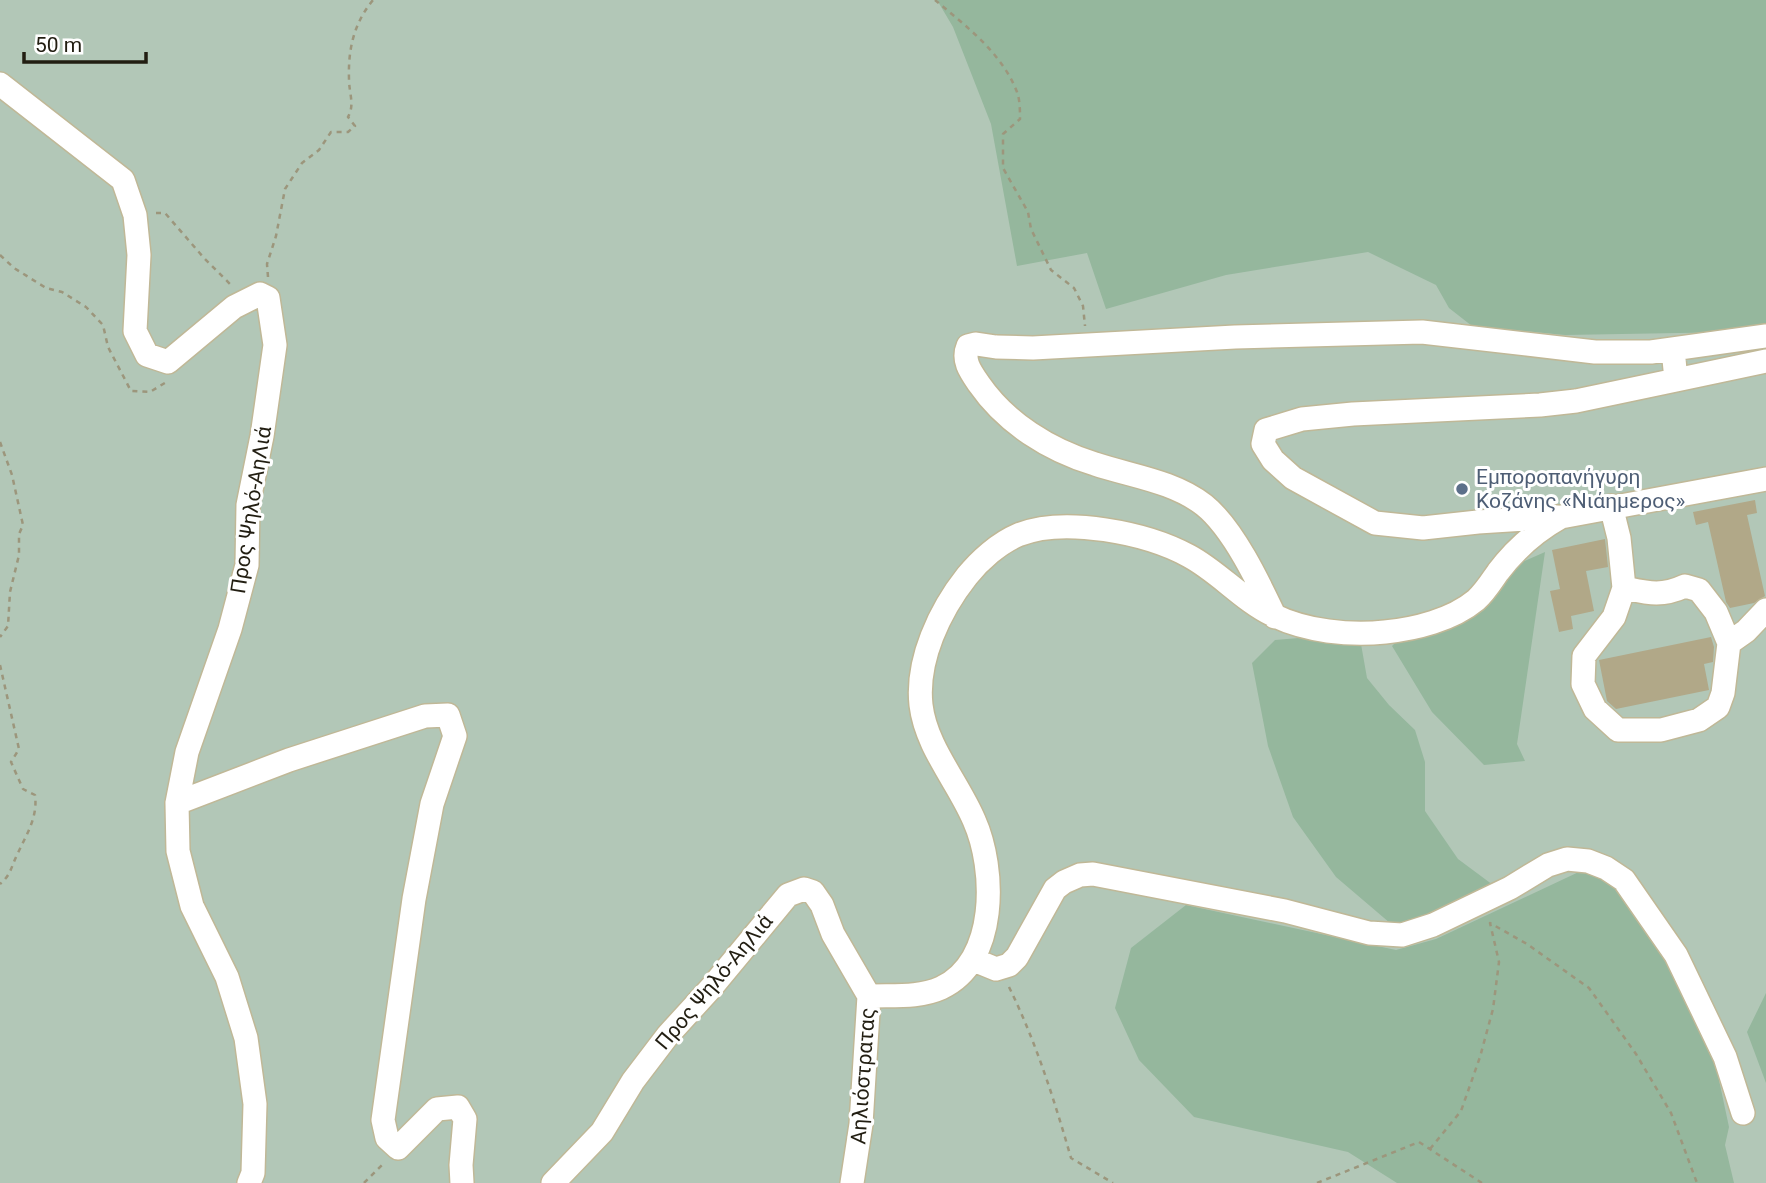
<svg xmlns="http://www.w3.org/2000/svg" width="1766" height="1183" viewBox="0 0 1766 1183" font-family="Roboto,sans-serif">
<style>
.green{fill:#b2c7b7}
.forest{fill:#95b79d}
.building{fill:#b1a888}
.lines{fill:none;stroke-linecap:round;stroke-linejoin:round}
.minor-casing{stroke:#c0b897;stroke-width:26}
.path{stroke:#9c967c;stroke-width:2.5;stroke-dasharray:5 5;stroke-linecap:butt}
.minor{stroke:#fff;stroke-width:23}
.service-dot{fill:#5c6f8a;stroke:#fff;stroke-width:2.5}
.labels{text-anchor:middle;stroke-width:6;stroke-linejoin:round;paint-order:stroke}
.service-label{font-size:21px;fill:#4e5e75;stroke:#fff;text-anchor:start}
.street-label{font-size:21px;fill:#221e12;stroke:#fff}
</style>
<rect width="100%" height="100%" fill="#ebe3c1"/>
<path class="green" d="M0,0H1766V1183H0Z"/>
<path class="forest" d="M937,0H1766V328L1736,332L1565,335L1472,326L1449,308L1436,285L1368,252L1226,275L1106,309L1087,253L1017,266L991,124L953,27Z
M1545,552L1517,744L1525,761L1484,765L1432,712L1392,646L1399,639L1520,563Z
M1299,638L1361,644L1367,678L1389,705L1415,730L1425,762V811L1458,859L1493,885L1397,929L1336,877L1293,817L1268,746L1252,663L1275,640Z
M1583,870L1621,886L1666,954L1716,1066L1729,1127L1725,1145L1734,1183H1397L1348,1152L1194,1117L1139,1060L1115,1008L1131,948L1186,905L1396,950L1436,939Z
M1766,993V1083L1747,1032Z"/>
<path class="building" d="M1755,500L1757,513L1747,515L1765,596L1754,603L1730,608L1726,602L1708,522L1696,525L1693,512Z
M1605,539L1608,567L1586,571L1594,611L1571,616L1573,629L1559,632L1550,591L1560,589L1552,550Z
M1711,637L1714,647L1713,662L1704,664L1709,690L1616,709L1607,701L1599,660Z"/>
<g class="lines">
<g class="minor-casing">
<path id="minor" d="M0,84L123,180L135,215L139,255L135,331L147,355L168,362L234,307L260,294L268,298L275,345L262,436L248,505L247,565L230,629L187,752L177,803L178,851L192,906L227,977L246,1038L255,1104L253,1173L249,1183
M1676,380L1766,361
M1611,506L1619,538L1624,588L1614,617L1584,656L1583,684L1595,709L1618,730H1661L1699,720L1718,707L1723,693L1729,643L1716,612L1699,590L1685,586C1661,597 1648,593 1624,588
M1558,517L1478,522L1423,528L1375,523L1293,478L1273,460L1263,444L1266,430L1302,419L1353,414L1540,405L1576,401L1676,380L1673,349
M1275,617C1259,583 1233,528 1204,505C1173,481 1131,476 1095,464C1049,450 1006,423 979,384C970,371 962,360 968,346L976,344L996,347L1033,348L1235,337L1422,332L1595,352H1651L1766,336
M1729,643L1746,631L1766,610
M177,803L289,760L425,716L448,715L455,736L432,804L414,899L383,1120L387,1138L398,1148L437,1109L458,1107L465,1119L461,1165L462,1183
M974,960L996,969L1009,965L1017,957L1055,889L1064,882L1080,875L1093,874L1285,911L1369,933L1402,935L1433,925L1510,888L1548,865L1567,859L1588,861L1606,868L1624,880L1676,955L1725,1057L1743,1113
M869,996C893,995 919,998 941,988C998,962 996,869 974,820C958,782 926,747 921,705C916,660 940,610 967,576C980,560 999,543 1018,535C1064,516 1147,533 1189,556C1219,572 1242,600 1273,615C1305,631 1350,636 1385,632C1415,629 1452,620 1476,600C1485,592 1491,582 1498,572C1516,548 1536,531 1561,517L1766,479
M553,1183L602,1132L633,1081L668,1035L711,988L788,895L804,889L813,892L822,905L833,934L869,996
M852,1183L861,1124L869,996"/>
</g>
<path class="path" d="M935,0C966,26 1002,53 1017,92C1020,100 1020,111 1020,119L1003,134V168L1028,212L1031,229L1051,270L1074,288L1083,306L1085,326
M156,213H165L204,258L232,286
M0,255L14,268L46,288L62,292L86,307L103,325L108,347L131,391L150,392L168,381
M268,277L267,264L276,236L285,189L302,163L319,150L331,132H348L355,126L348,117C355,105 349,93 349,79C348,49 354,23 373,0
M0,442L12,475L23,525L19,534V555L10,592L8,626L0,637
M0,665L19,749L11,762L23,789L35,795C38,818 26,835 17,855C11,867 11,875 0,884
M1009,987C1036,1042 1054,1099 1071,1158L1113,1183
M1430,1149L1461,1111L1480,1057L1493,1009L1499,962L1490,923L1527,944L1589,988L1636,1054L1671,1113L1697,1183
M364,1183L384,1163
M1317,1183L1419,1142L1482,1183"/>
<use href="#minor" class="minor"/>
</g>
<circle class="service-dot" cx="1462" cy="489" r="7"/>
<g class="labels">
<g class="service-label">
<text x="1476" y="484">Εμποροπανήγυρη<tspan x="1476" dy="24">Κοζάνης «Νιάημερος»</tspan></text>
</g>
<g class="street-label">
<text transform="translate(251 510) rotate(-81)" y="7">Προς Ψηλό-ΑηΛιά</text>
<text transform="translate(714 982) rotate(-50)" y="7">Προς Ψηλό-ΑηΛιά</text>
<text transform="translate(863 1076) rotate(-86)" y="7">Αηλιόστρατας</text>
</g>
</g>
<path d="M24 52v10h122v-10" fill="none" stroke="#221e12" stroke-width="3.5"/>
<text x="35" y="52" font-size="21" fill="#221e12" stroke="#ffffff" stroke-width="5" paint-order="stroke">50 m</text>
</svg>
